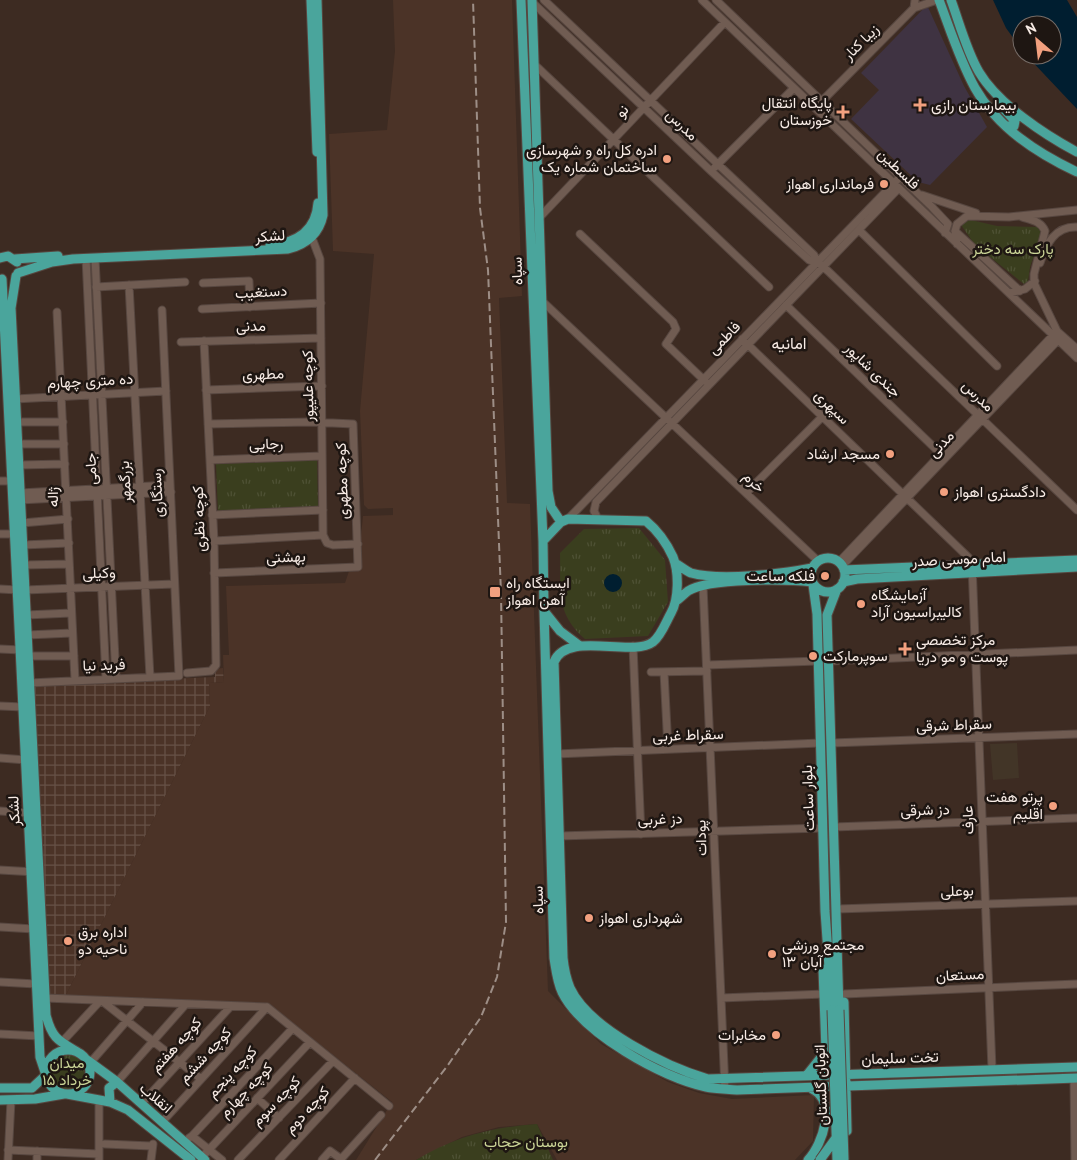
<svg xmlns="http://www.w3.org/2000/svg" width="1077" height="1160" viewBox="0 0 1077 1160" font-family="'PT Sans',Vazirmatn,sans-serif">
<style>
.commercial{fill:#423527}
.industrial{fill:url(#industrial-grid)}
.built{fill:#4b3327}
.medical{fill:#3f3342}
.grass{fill:url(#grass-tufts)}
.water{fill:#001e30}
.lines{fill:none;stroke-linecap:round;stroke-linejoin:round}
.minor-casing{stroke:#574740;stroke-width:9}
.major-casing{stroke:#574740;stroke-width:11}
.minor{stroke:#705c52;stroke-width:7}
.major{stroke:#4aa59c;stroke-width:9}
.rail{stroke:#9d8e86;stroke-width:2;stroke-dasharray:8 4;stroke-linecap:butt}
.major-bridge-casing{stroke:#574740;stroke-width:11;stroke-linecap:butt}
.major-bridge{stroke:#4aa59c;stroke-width:9}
.poi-dot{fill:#f2a07f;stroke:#1e1612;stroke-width:2}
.labels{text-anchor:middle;stroke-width:5;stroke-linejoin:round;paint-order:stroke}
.street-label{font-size:15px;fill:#f8ece6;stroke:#1e1612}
.poi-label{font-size:15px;fill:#f8ece6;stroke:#1e1612;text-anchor:start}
.park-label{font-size:15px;fill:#cad496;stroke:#1e1612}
.neighbourhood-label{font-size:16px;fill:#f8ece6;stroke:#1e1612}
</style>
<defs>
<pattern id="industrial-grid" width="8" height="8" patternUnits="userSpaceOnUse" patternTransform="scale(1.25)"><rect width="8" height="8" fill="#4b3327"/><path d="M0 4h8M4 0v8" fill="none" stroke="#665146"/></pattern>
<pattern id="grass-tufts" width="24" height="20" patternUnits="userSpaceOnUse" patternTransform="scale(1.25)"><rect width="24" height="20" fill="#3a3e1e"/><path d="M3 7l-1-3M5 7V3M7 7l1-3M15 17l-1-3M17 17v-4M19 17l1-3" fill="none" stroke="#4e5134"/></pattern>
</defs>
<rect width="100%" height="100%" fill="#3d2b22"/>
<path class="commercial" d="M1017,743L1019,778L993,780L990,744Z"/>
<path class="industrial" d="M223,668L224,682L209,683L210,706L66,995H48L31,685L215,677V669Z"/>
<path class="built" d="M393,0H512L522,296L499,298L507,503L530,504L548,991L601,1044L668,1082L699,1093L732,1099L814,1095L813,1141L795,1160H557L537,1124L499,1127L462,1137L416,1160H356L392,1102L269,1004L66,995L210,706L209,683L224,682L223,655H229L226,586L345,583L349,571L361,569L358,567L363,516L393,515V508L368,509L364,505L360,411L374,254L333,251L329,134L387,130L395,51Z"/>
<path class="medical" d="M927,5L964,86L987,127L930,185L918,182L851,119L879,90L861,73Z"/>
<path class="grass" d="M971,220L997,226L1038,227L1042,231L1030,267L1028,281L1024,284L975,245L961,225L965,221Z
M317,460L318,508L218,512L216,464Z
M639,528L665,560L668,602L648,636L585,639C555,614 561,588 560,553L584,529Z
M50 1072a17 17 0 1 1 34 0a17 17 0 1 1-34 0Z
M537,1124L553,1160H416C454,1137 493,1127 537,1124Z"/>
<path class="water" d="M993,0H1067L1077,17V109L1026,55H1052V25H1022V50L1006,28Z
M604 583a9 9 0 1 1 18 0a9 9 0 1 1-18 0Z"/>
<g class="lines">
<g class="minor-casing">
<path id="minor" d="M544,0L814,255L817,262
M702,0L1077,358
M716,0L932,207L948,224L945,233
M532,2L711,171L809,260L817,262L828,271L1077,510
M914,8L937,0
M534,64L769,287
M821,102L914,8L915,0
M715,167L794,88
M922,195L976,213
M1022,217C1031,220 1041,221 1045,231L1034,274V283L1057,331L1077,349
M539,218L725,22
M859,230L997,366
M955,231L1020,291
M580,234L673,322L676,329L666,344L705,381
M312,238L320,259L323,535L327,543L333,545L358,544
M957,244L955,231L957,224L967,216L1009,217L1077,210
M86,258L106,679
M95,258L116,679
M1040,263C1046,244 1055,226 1077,227
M203,283L249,281L250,307
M129,285L150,677
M96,287L185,282
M1010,293L1025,289L1035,281
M541,300L818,561
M786,305L941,454
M202,309L321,303
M57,312L75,680
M742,339L968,557L972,564L992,1069
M181,342L321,338
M206,390L322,386
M15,399L166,391
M16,422H63
M208,424L312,422L353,424L358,567L214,573
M18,444H64
M210,460L322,456
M19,465L65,464
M0,481H12
M20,493L170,485
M746,493L823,416
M20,500L171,492
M212,515L323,510
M568,519L900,177
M598,519L594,511L596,502L899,188
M22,523L68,519
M0,534H15
M214,541L323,535
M23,545L69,543
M839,562L1057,331
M24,565L69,564
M842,566L1062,336
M703,586L725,1089
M0,589L18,590
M25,590L174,584
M26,615L71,613
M27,635L72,633
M633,646L641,834
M0,649L21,650
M28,656H74
M829,661L1077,650
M707,665L818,661
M651,672L707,671
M664,672L668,749
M187,673L211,671L216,665L214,541L204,341
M29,683L179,676L162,310
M0,706L23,707
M831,743L1077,734
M556,754L820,743
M0,758L26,760
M0,811L28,813
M834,827L1077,818
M559,836L823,828
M0,870L35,872
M837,909L1077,901
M0,927L34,929
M0,982L36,984
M844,994L1077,984
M45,998L267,1007L389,1106
M721,998L824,994
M102,1001L201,1079
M0,1034L39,1036
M62,1042L100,1001
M90,1063L143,1002
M1074,1078L1075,1160
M117,1082L186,1004
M257,1098L279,1118
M142,1103L231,1006
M163,1121L267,1007
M192,1136L293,1028
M189,1138L192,1136L222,1160
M105,1144L151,1146
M8,1150L99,1154
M202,1157L310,1042
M8,1160L11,1100
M37,1160V1151
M99,1160V1100
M151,1160L153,1144
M238,1160L333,1061
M279,1160L355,1078
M322,1160L330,1151L341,1159L381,1115"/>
</g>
<g class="major-casing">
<path id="major" d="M311,0L317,152
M521,0L543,541
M532,0L548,491L551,507L561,522
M939,0C950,29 960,61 975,88C998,128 1037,153 1077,172
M951,0C959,22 967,52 979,72C998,104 1045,135 1077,152
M998,103L1015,121L1014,126H1006
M270,245C297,243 316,231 318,203
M0,258L8,256L17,262
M15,259L58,256
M18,273L52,262L73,259L288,249C307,244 319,234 323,215L317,0
M16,276L11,308L46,1015C52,1039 59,1041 79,1053
M2,279L40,1057L45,1072
M811 575a17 17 0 1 1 34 0a17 17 0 1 1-34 0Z
M675,563C680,566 686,571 691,573C720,581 782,574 812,568
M844,570L1077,560
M843,582L857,579L1077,567
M813,585L817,614L825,911L832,1010
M837,589L827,615L839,1010
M676,601C680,598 684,594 688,591C708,578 787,579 812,582
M544,611L554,958C556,970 557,981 562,992C582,1033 662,1078 706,1087C716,1089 727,1089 737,1090L1077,1078
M580,646L560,631L544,611L543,541L561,522L568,519L646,521C657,530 667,544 673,557C679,572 679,599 671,613C666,622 661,636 653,642C631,658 567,630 554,662L563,958C564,968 566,978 570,988C589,1029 667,1067 708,1079L1077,1067
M844,1002L847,1131
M46 1072a22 22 0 1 1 44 0a22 22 0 1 1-44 0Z
M87,1060L117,1082L205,1160
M807,1075L826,1051L823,969
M0,1088H32L46,1075
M67,1094L110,1102L128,1110L191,1160
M0,1100L35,1099L64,1094
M110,1102L109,1088L117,1082
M808,1160C823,1144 837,1101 812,1089"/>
</g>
<use href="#minor" class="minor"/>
<use href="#major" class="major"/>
<path class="rail" d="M375,1160L448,1065L481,1017L497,977L506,922L501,593L488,270L480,208L473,0"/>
<g class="major-bridge-casing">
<path id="major-bridge" d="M832,1010L837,1160
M839,1010L844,1160
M820,1160L836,1138"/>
</g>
<use href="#major-bridge" class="major-bridge"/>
</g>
<g class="poi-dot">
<path d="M917.5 97.5h5v5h5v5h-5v5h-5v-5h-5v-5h5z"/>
<path d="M840.5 104.5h5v5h5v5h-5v5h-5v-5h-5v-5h5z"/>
<circle cx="667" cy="159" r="5"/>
<circle cx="884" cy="184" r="5"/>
<circle cx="890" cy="454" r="5"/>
<circle cx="944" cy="492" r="5"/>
<circle cx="825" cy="576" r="5"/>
<rect x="489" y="586" width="12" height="12" rx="2.5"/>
<circle cx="861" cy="604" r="5"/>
<path d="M902.5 641.5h5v5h5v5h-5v5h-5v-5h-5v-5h5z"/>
<circle cx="813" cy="656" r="5"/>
<circle cx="1053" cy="806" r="5"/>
<circle cx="589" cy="918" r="5"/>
<circle cx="68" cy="941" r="5"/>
<circle cx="772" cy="954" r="5"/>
<circle cx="776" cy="1035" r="5"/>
</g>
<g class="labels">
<g class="street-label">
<text transform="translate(861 42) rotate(-45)" y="5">زیبا کنار</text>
<text transform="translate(622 111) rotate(-46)" y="5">نو</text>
<text transform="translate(682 125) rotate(44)" y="5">مدرس</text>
<text transform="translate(899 169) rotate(44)" y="5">فلسطین</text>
<text transform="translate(270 236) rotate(-4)" y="5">لشکر</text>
<text transform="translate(517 271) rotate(-92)" y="5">سپاه</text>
<text transform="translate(261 292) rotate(-3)" y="5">دستغیب</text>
<text transform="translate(251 326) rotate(-1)" y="5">مدنی</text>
<text transform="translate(724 338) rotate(-46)" y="5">فاطمی</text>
<text transform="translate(873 370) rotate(44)" y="5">جندی شاپور</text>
<text transform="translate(263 374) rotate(-2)" y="5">مطهری</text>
<text transform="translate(90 381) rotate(-3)" y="5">ده متری چهارم</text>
<text transform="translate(308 386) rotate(-91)" y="5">کوچه علیپور</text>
<text transform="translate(978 396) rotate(44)" y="5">مدرس</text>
<text transform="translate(832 407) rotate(44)" y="5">سپهری</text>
<text transform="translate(266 444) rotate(-2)" y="5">رجایی</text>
<text transform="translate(941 444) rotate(-47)" y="5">مدنی</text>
<text transform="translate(91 469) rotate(-93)" y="5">جامی</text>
<text transform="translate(342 481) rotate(-92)" y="5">کوچه مطهری</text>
<text transform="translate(125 482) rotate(-93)" y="5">بزرگمهر</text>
<text transform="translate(754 482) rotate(43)" y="5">خرم</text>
<text transform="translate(157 493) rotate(-93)" y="5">رستگاری</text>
<text transform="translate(53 497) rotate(-92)" y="5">ژاله</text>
<text transform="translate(199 519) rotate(-92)" y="5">کوچه نظری</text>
<text transform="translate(286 557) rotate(-2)" y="5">بهشتی</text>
<text transform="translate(959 559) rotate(-3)" y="5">امام موسی صدر</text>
<text transform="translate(99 573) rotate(-2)" y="5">وکیلی</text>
<text transform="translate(104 665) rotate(-2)" y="5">فرید نیا</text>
<text transform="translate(954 725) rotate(-2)" y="5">سقراط شرقی</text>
<text transform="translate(688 735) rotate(-2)" y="5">سقراط غربی</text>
<text transform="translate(808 798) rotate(-92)" y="5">بلوار ساعت</text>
<text transform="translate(925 810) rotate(-2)" y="5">دز شرقی</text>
<text transform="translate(14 811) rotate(-93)" y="5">لشکر</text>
<text transform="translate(660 819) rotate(-2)" y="5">دز غربی</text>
<text transform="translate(968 820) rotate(-92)" y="5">عارف</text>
<text transform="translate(701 838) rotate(-92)" y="5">پودات</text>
<text transform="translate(957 891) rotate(-2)" y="5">بوعلی</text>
<text transform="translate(538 900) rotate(-92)" y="5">سپاه</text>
<text transform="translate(960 975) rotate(-3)" y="5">مستعان</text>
<text transform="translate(176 1045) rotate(-48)" y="5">کوچه هفتم</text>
<text transform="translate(205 1055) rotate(-47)" y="5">کوچه ششم</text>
<text transform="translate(900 1058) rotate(-2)" y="5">تخت سلیمان</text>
<text transform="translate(232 1072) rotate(-47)" y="5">کوچه پنجم</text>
<text transform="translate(821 1085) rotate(-92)" y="5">اتوبان گلستان</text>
<text transform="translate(246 1090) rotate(-46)" y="5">کوچه چهارم</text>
<text transform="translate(156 1098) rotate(41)" y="5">انقلاب</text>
<text transform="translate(276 1101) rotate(-46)" y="5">کوچه سوم</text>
<text transform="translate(307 1110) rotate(-47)" y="5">کوچه دوم</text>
</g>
<g class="poi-label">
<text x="832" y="108" text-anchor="end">پایگاه انتقال<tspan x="832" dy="17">خوزستان</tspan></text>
<text x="931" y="110">بیمارستان رازی</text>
<text x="657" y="155" text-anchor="end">ادره کل راه و شهرسازی<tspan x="657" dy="17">ساختمان شماره یک</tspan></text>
<text x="874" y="189" text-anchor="end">فرمانداری اهواز</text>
<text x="880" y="459" text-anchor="end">مسجد ارشاد</text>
<text x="954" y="497">دادگستری اهواز</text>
<text x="815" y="581" text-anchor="end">فلکه ساعت</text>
<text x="506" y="588">ایستگاه راه<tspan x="506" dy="17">آهن اهواز</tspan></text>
<text x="871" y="600">آزمایشگاه<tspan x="871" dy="17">کالیبراسیون آراد</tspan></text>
<text x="916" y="645">مرکز تخصصی<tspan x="916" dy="17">پوست و مو دریا</tspan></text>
<text x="823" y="661">سوپرمارکت</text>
<text x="1043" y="802" text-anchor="end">پرتو هفت<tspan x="1043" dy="17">اقلیم</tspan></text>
<text x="599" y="923">شهرداری اهواز</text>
<text x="78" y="937">اداره برق<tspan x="78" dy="17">ناحیه دو</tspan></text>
<text x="782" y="950">مجتمع ورزشی<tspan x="782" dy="17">۱۳ آبان</tspan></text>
<text x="766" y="1040" text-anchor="end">مخابرات</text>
</g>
<g class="park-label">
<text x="1013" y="254">پارک سه دختر</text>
<text x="67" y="1068">میدان<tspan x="67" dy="17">۱۵ خرداد</tspan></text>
<text x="526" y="1147">بوستان حجاب</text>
</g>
<g class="neighbourhood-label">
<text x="789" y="349">امانیه</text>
</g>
</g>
<g transform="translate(1037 40) rotate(332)"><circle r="24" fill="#1e1612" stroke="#756c67"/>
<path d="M0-4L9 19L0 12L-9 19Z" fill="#f2a07f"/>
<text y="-8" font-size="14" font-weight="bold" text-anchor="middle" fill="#f8ece6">N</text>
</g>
</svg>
